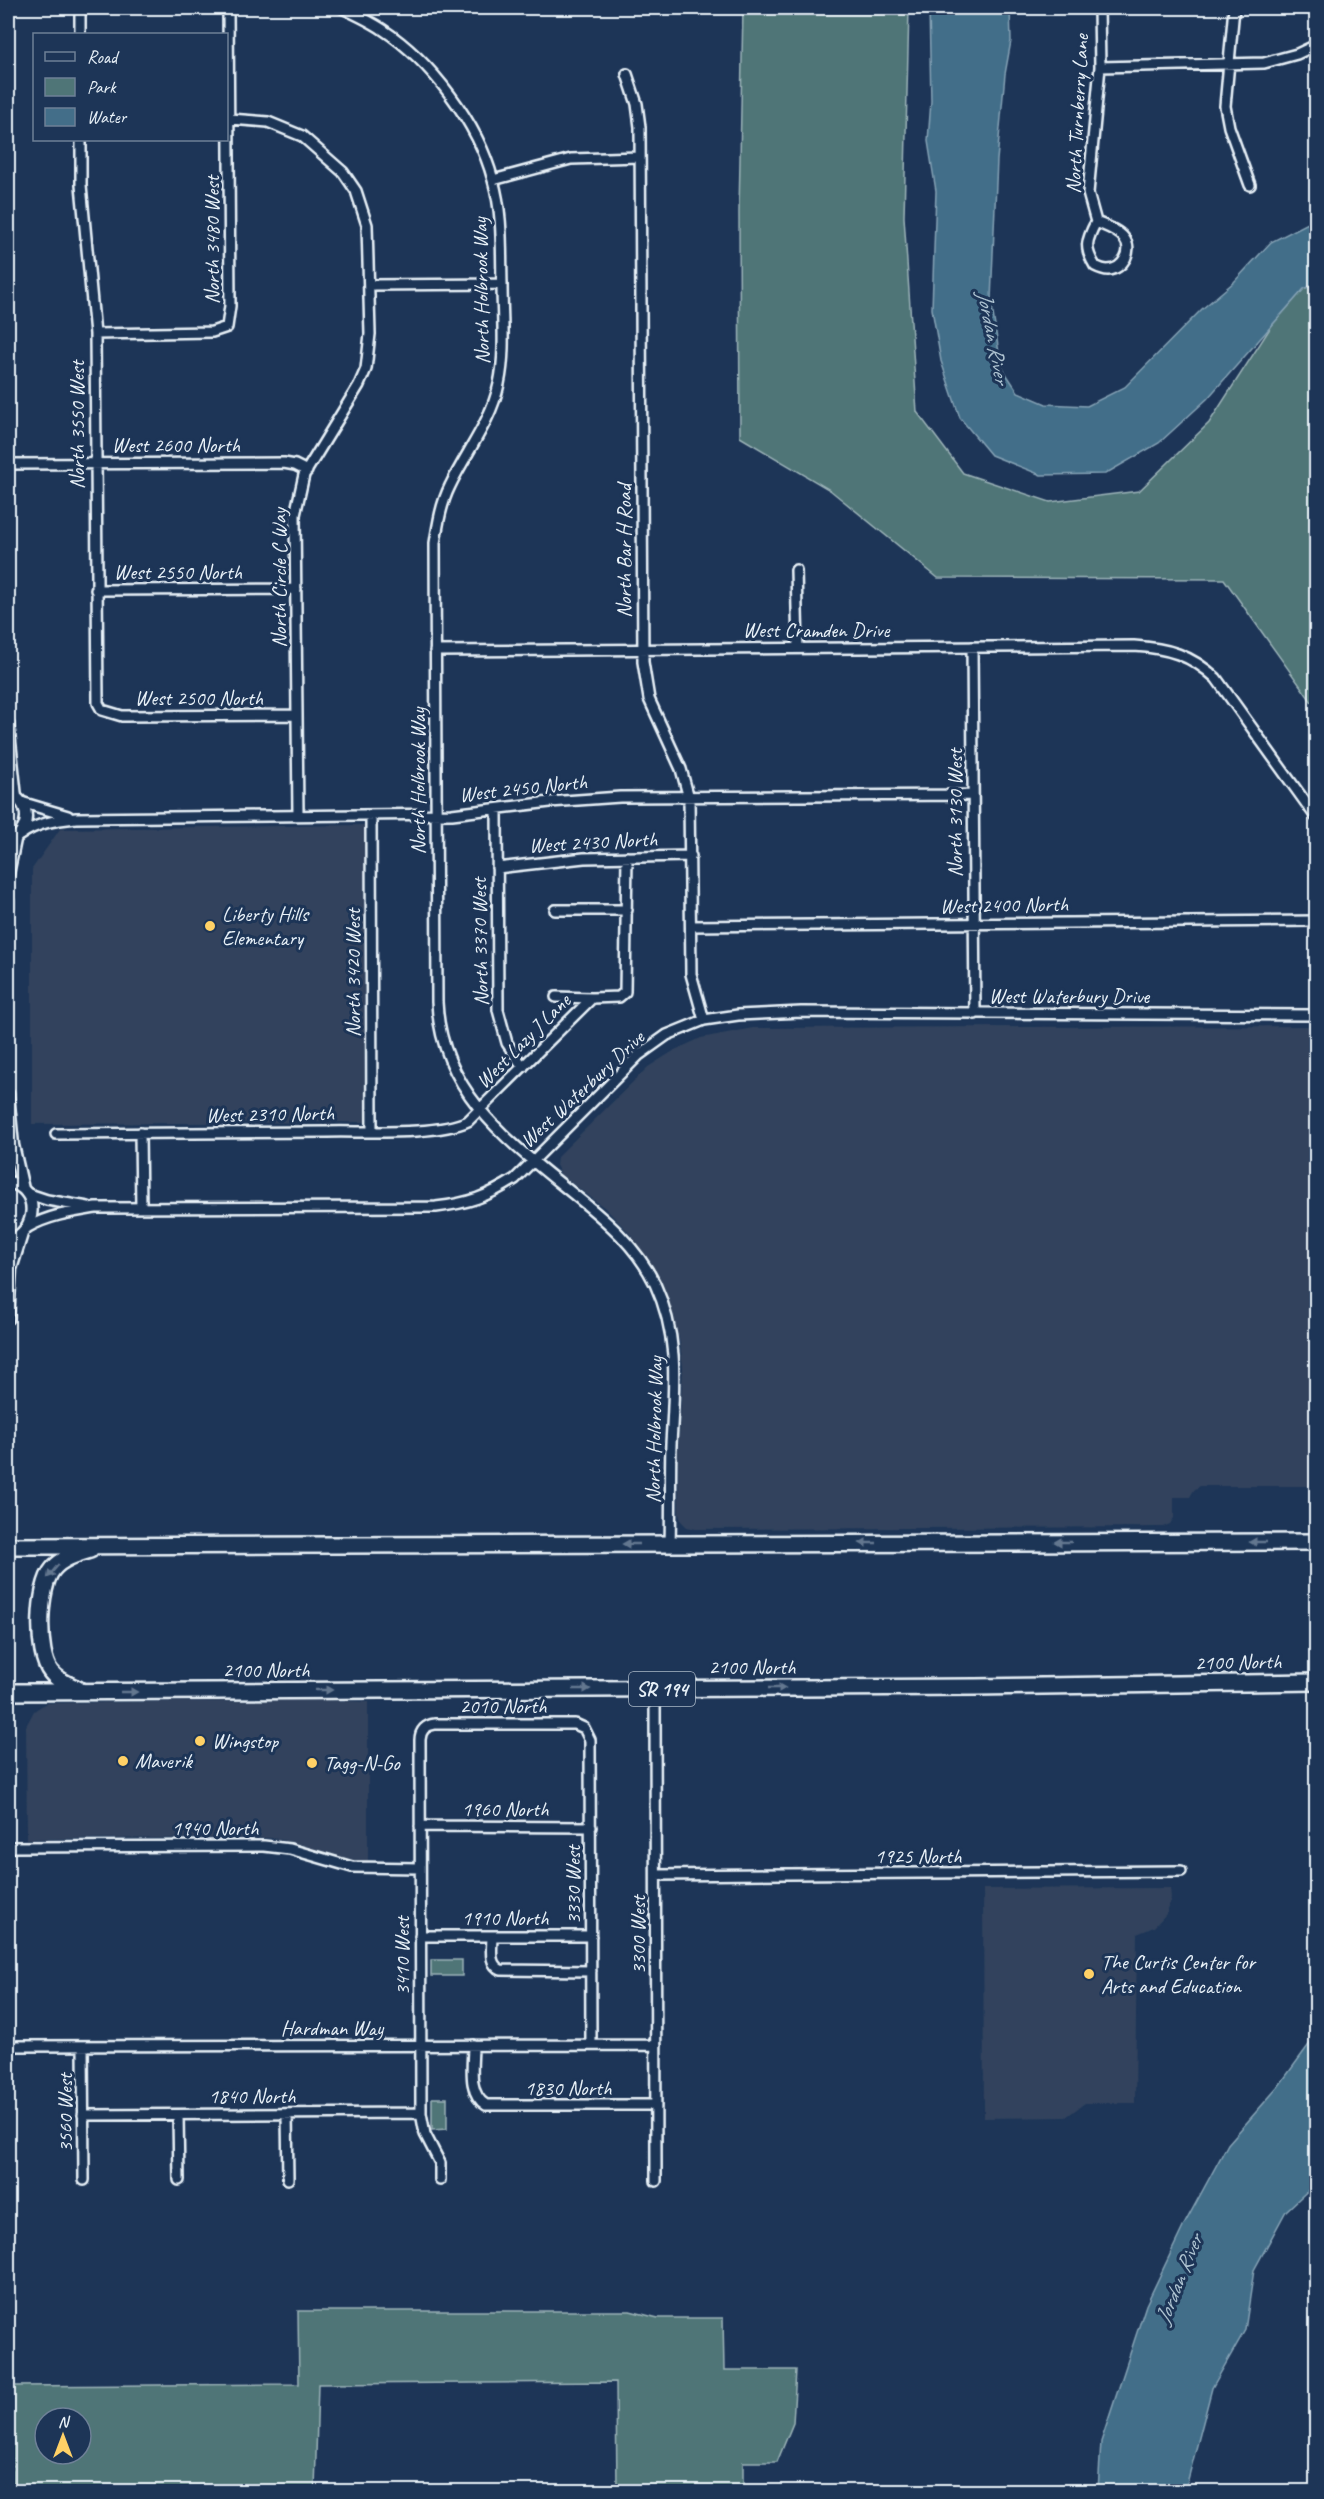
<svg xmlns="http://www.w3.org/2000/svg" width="1324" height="2499" viewBox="0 0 1324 2499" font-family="Caveat,sans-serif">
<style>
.built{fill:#31435d}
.green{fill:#4f7577;stroke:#9cb3b8;stroke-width:1.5;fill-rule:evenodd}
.water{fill:#436e89;stroke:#85a2b5;stroke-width:1.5}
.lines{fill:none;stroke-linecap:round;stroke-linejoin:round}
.minor-casing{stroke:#e8f1f8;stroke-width:14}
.tertiary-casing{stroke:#e8f1f8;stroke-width:15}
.trunk-casing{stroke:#e8f1f8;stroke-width:20}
.minor{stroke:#1d3557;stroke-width:9}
.tertiary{stroke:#1d3557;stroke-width:10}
.trunk{stroke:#1d3557;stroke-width:15}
.oneway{fill:#64778f}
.poi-dot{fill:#ffd166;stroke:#1d3557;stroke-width:2}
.labels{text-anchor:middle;stroke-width:6;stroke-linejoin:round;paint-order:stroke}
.shield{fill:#1d3557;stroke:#abb9c8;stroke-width:1.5}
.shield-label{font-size:20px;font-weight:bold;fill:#e8f1f8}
.street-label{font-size:21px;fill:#e8f1f8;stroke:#1d3557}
.poi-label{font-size:21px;fill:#e8f1f8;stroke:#1d3557;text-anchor:start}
.water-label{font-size:22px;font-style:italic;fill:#aec3d1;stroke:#1d3557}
</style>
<rect width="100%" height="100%" fill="#1d3557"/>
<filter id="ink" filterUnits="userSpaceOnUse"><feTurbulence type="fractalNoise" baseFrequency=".0167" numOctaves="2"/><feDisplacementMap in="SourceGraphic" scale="12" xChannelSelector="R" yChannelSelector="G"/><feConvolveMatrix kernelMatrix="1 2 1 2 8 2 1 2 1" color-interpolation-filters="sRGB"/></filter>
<g filter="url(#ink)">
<path class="built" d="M364,825L365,1122L32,1124V869L60,829Z
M1316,1026V1486H1200L1194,1490L1190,1497H1174V1518L1170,1524L1163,1527L696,1529L687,1527L681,1521L679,1514L678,1451L683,1368L680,1343L671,1309L652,1266L629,1233L605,1208L561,1175L556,1165L557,1157L648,1067L675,1050L701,1038L753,1028Z
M325,1700L368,1702V1861L340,1859L303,1845L273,1838L27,1839L26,1726L34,1711L46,1703Z
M1170,1888L1171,1898L1167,1913L1154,1927L1137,1934L1135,2103H1085L1066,2117L984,2118L983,1889Z"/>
<path class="green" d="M743,8H909L904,217L917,412L963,473L1050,502L1139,491L1209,423L1316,257V708L1224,579L938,578L830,490L740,437L739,212Z
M431,1960H462V1976H431Z
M432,2098H447V2129L432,2130Z
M298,2311H630L658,2318H723L724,2370H796L793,2423L777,2462H743V2491H617L616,2382L318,2384L315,2491H13L12,2386L299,2384ZM45,2418H81V2454H45Z"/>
<path class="water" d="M929,8H1010L1011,41L1005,74L997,160L991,300L1001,366L1018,392L1046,404L1087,406L1125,387L1202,309L1234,282L1271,242L1316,219V284L1304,289L1207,399L1159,443L1105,474L1041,475L991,455L960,418L941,361L932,309L936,191L928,141L931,101Z
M1316,2035V2183L1286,2211L1254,2270L1245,2330L1212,2388L1185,2491H1098L1101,2442L1146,2305L1185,2223L1228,2144L1278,2087Z"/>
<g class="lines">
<g class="minor-casing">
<path id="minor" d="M80,8V34
M342,8C355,14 370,21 382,29C431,61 478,123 493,180C503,214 501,249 502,284C502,317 506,352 499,384C491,422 466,452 450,486C441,504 438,524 435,543L437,1002C441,1094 512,1144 577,1197C608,1222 637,1247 655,1284C680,1338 674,1387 671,1444C670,1477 671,1511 670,1544
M1234,8L1225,106L1229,127L1250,185
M1100,67L1264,63L1297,54L1316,45
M627,74L637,104L640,127L643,662L649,699L681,769L689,798L691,974L704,1020
M230,119L268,122L302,136L343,172L356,191L367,225L370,334L366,369L359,385L304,475L295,515L298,815
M81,140V185L95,334L98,703L102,710L122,716L297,715
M493,180L571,159L640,157
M1096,222C1086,241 1084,248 1095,266C1099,268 1104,270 1108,270C1123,269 1134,251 1124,238C1118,230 1105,226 1096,222L1088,193L1100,67L1099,8
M370,285L502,284
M95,334L212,332L227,327L230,306L228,8
M8,464L284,463L295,465L307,471
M796,570L798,648
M96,590L296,589
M972,647L975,1014
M435,651L1134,646C1168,648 1191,655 1216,678L1316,817
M21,802L68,816
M497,810L498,1010L507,1043L523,1067
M371,815L372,1131
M20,835C37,823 56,820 76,818L452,814L550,802L620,797L973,795
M497,868L584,858L691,856
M555,910H627
M691,926L1316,921
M556,997L592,998
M140,1133L141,1208
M56,1134C146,1133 237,1133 327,1132C364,1131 435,1136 468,1121L592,998L619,997L625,992L627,857
M26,1193L47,1200L88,1207
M28,1227C50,1215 72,1212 96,1208L436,1207C469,1203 487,1197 515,1179L639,1055L667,1035L704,1020L738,1015L801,1012L1316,1015
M655,1689L656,2181
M420,1826L591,1827
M8,1847L264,1846L290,1849L352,1867L420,1868
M656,1875L1181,1871
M420,1936H591
M492,1936C492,1949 488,1964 501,1970L591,1971
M473,2045C473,2064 467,2094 486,2105H656
M8,2046L656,2045
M83,2046L84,2180
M287,2114L288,2179
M83,2115L421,2113
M178,2115L179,2180
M440,2180V2163L425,2134L421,2113L420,1740C420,1730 426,1725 435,1724H575L584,1728L590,1740L591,2045"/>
</g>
<g class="tertiary-casing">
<path id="tertiary" d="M8,723L16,797
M8,793C33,802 31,832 8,843
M8,874L15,840
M8,900V907
M8,1094L13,1145L23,1189
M8,1182C41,1188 38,1232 8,1241
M8,1318L11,1269L22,1234"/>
</g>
<g class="trunk-casing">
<path id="trunk" d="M8,1546L1316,1542
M78,1689C69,1685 58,1681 51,1672C36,1654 38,1586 53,1569C62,1558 77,1554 90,1550
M8,1692L976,1687L1316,1682"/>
</g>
<use href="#minor" class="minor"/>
<use href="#tertiary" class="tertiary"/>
<use href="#trunk" class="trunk"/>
</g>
<defs><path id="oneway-solid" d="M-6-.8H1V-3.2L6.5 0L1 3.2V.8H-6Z" transform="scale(1.5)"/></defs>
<g class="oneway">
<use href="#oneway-solid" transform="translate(1063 1542) rotate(180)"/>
<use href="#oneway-solid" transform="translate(1258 1542) rotate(-180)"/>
<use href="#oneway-solid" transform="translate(868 1543) rotate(180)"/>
<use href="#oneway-solid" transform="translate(631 1544) rotate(180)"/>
<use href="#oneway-solid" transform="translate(53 1571) rotate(130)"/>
<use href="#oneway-solid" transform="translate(777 1688)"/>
<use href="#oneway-solid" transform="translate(582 1689)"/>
<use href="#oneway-solid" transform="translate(324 1690)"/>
<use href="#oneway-solid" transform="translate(129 1692)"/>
</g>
</g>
<g class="poi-dot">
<circle cx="210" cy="926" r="6"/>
<circle cx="200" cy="1741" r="6"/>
<circle cx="123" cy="1761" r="6"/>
<circle cx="312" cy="1763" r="6"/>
<circle cx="1089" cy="1974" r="6"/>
</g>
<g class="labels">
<rect class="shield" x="629" y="1672" width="66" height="34" rx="4.5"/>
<g class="shield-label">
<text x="662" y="1696">SR 194</text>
</g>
<g class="street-label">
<text transform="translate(1077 114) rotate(-87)" y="7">North Turnberry Lane</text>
<text transform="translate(212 240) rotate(-90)" y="7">North 3480 West</text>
<text transform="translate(481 291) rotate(-91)" y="7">North Holbrook Way</text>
<text transform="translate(77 425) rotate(-90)" y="7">North 3550 West</text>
<text x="176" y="452">West 2600 North</text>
<text transform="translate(624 551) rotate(-90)" y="7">North Bar H Road</text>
<text x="178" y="579">West 2550 North</text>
<text transform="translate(279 578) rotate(-90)" y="7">North Circle C Way</text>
<text x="816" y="637">West Cramden Drive</text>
<text x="199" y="705">West 2500 North</text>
<text transform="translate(418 781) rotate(-90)" y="7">North Holbrook Way</text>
<text transform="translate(523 788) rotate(-6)" y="7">West 2450 North</text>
<text transform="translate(955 813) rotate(-90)" y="7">North 3130 West</text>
<text transform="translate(593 842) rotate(-3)" y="7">West 2430 North</text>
<text transform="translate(1004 905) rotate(-1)" y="7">West 2400 North</text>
<text transform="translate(480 942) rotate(-91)" y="7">North 3370 West</text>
<text transform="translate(353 973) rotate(-90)" y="7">North 3420 West</text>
<text x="1069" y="1003">West Waterbury Drive</text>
<text transform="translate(523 1041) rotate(-45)" y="7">West Lazy J Lane</text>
<text transform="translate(582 1089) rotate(-43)" y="7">West Waterbury Drive</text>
<text transform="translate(270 1114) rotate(-1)" y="7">West 2310 North</text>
<text transform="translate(654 1430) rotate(-89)" y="7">North Holbrook Way</text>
<text transform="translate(1238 1662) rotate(-1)" y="7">2100 North</text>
<text x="752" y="1674">2100 North</text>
<text x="266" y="1677">2100 North</text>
<text x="503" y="1713">2010 North</text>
<text x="505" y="1816">1960 North</text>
<text x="215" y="1835">1940 North</text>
<text x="918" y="1863">1925 North</text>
<text transform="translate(573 1885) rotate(-90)" y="7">3330 West</text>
<text x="505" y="1925">1910 North</text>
<text transform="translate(638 1935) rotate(-90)" y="7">3300 West</text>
<text transform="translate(402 1956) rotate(-90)" y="7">3410 West</text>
<text x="332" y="2035">Hardman Way</text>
<text x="568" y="2095">1830 North</text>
<text x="252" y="2103">1840 North</text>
<text transform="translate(65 2113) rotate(-90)" y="7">3560 West</text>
</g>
<g class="poi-label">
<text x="222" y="921">Liberty Hills<tspan x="222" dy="24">Elementary</tspan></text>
<text x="212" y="1748">Wingstop</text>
<text x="135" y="1768">Maverik</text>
<text x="324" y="1770">Tagg-N-Go</text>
<text x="1101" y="1969">The Curtis Center for<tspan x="1101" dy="24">Arts and Education</tspan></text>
</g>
<g class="water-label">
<text transform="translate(994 337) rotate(79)" y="8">Jordan River</text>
<text transform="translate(1178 2279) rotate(-68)" y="8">Jordan River</text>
</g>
</g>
<rect width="1324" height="2499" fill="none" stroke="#1d3557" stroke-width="30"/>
<rect x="15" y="15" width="1294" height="2469" fill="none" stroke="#e8f1f8" stroke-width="2" filter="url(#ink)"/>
<rect x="33" y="33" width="195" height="108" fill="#1d3557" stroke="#6e8097" stroke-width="1.5"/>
<rect x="45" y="52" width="30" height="9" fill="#1d3557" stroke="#6e8097" stroke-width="1.5"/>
<text x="87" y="63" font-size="18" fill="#e8f1f8">Road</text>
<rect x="45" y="78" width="30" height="18" fill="#4f7577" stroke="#6e8097" stroke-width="1.5"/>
<text x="87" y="93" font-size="18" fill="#e8f1f8">Park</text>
<rect x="45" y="108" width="30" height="18" fill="#436e89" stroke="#6e8097" stroke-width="1.5"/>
<text x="87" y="123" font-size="18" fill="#e8f1f8">Water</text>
<g transform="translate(63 2436)"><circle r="28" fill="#1d3557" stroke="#6e8097" stroke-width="1.5"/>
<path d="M0-4.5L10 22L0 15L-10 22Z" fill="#ffd166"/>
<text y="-9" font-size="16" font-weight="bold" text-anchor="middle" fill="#e8f1f8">N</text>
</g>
</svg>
